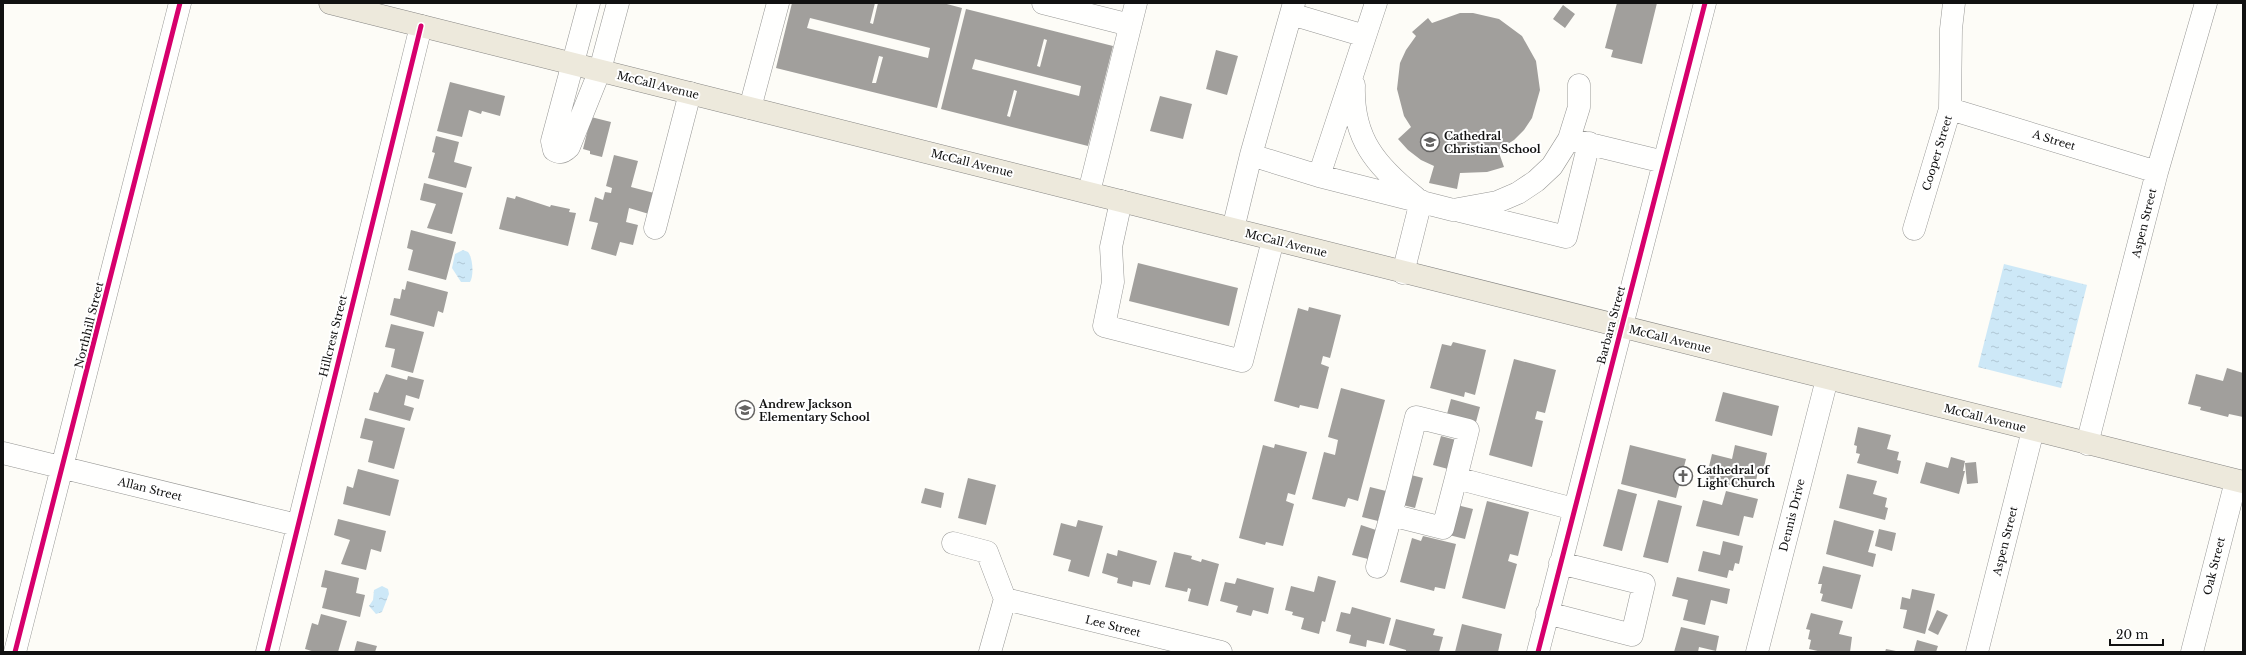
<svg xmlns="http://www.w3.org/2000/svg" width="2246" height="655" viewBox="0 0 2246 655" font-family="'Libre Baskerville',serif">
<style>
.water{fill:url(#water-ripples)}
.building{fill:#a19f9c;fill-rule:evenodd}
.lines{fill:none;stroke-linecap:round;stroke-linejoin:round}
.minor-casing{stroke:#979795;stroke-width:23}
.major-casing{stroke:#858482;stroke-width:23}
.minor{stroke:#fffffe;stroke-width:22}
.major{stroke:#ede9dc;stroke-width:22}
.cycleway-casing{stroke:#fff;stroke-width:8}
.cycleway{stroke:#d6006c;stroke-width:5}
.labels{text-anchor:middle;stroke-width:4;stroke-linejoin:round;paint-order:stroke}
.street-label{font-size:11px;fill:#111;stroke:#fff}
.poi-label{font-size:11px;font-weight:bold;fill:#111;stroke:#fff;text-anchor:start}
</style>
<defs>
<pattern id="water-ripples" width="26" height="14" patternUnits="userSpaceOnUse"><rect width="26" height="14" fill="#cde8f7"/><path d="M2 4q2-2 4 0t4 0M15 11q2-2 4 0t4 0" fill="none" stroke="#afc6d3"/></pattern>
</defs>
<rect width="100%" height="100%" fill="#fdfcf7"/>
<path class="water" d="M463,250L468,252C473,258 474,276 470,282H461L452,268L455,254Z
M2004,264L2087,285L2061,388L1978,367Z
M382,586L388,589L389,594L382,612L376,614L369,606L373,600L374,590Z"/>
<path class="building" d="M792,3H875L870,23L873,24L878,3H943L962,8L937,108L776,68ZM810,18L930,48L928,58L807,28ZM879,56L883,57L876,83H872Z
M1617,3H1657L1642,64L1611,57L1613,50L1605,48Z
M1563,5L1575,14L1565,28L1553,19Z
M966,9L1113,46L1088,146L941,109ZM1044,39L1047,40L1040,67L1037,66ZM975,59L1081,86L1079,96L972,69ZM1014,90L1017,91L1010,117L1007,116Z
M1460,13H1473L1499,19L1522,36L1536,61L1540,90L1532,118L1524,130L1514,140L1498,150L1504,167L1487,172L1460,173L1457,189L1429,183L1434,166L1421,160L1408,150L1398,139L1411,127L1404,116L1397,89L1400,63L1406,50L1416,36L1412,32L1428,18L1432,23Z
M1216,50L1238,56L1227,95L1206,89Z
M450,82L505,96L500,116L482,111L481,114L469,110L462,137L437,131Z
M1160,96L1192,104L1183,139L1150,131Z
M591,117L611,122L602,157L590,154V151L583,149Z
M436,136L459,142L454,162L472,167L466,188L428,178L435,153L432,152Z
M614,155L638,161L631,187L654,193L649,214L629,208L626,222L638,225L633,245L620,242L616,256L591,249L598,223L589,221L595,197L603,200L605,192L611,193L612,188L606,186Z
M424,183L463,193L452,234L427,228L436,204L420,200Z
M516,196L550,207L551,205L570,209L569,212L576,213L568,246L499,229L507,197L515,199Z
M411,230L456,242L446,280L408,270L413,250L407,248Z
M1138,263L1238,288L1229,326L1129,301Z
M407,281L448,292L443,313L438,311L434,327L390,315L394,298L400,299L402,289L405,290Z
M1309,307L1341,315L1330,358L1323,356L1321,364L1329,367L1318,409L1300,405L1299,408L1274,401L1298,308L1308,311Z
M391,324L424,332L413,373L391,367L395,349L385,347Z
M1453,342L1486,350L1475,395L1465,392L1464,397L1430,388L1442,344L1451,346Z
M1514,359L1556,370L1545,413L1537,411L1535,419L1543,421L1532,467L1489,455Z
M2227,368L2243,373V417L2229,414L2228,417L2200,410L2201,407L2188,404L2196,374L2223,381Z
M386,374L407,380L408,376L424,380L419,399L406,395L404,405L414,408L410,421L369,410L374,392L378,393Z
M1341,388L1385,400L1358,501L1348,498L1345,507L1312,499L1324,452L1335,455L1338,440L1328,437Z
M1723,392L1779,406L1772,436L1715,421Z
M1451,399L1480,407L1476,422L1447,414Z
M365,418L405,428L394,469L368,462L373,441L360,438Z
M1858,427L1891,435L1887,449L1899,452L1897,460L1901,461L1898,474L1857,463L1860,454L1856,453L1857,446L1854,445Z
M1441,436L1456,440L1448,469L1433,465Z
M1275,444L1307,452L1295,495L1288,493L1286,501L1294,504L1283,546L1266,542L1265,545L1239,538L1263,445L1274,448Z
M1630,445L1686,459L1676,498L1621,484Z
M1735,445L1767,453L1763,472L1758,471L1756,481L1752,480L1749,490L1706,479L1712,454L1732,459Z
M1951,457L1965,461L1963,471H1965L1959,494L1920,483L1926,462L1948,468Z
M1976,462L1978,483L1967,484L1965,463Z
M358,469L399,480L390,516L343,504L347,486L353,488Z
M1407,474L1423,478L1415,508L1399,504Z
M1847,474L1877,481L1873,494L1887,498L1885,507L1888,508L1885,520L1839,508Z
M968,478L996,485L986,525L958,518Z
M1370,487L1386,491L1378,521L1362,517Z
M925,488L944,493L941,508L921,503Z
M1618,489L1637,494L1622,551L1603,546Z
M1726,491L1758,499L1753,518L1744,516L1739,536L1696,526L1703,500L1722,505Z
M1658,500L1682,506L1668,563L1643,557Z
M1487,501L1529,512L1518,556L1510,554L1508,561L1517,564L1505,609L1462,598Z
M1457,505L1473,509L1465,539L1449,535Z
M338,519L386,531L381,552L371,549L366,570L341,564L350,540L334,535Z
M1078,520L1103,526L1089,577L1068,571L1071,560L1053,555L1061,523L1076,527Z
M1834,520L1874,531L1868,552L1876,554L1873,567L1826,554Z
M1361,525L1376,530L1368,559L1352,555Z
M1879,529L1896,533L1892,551L1875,546Z
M1423,536L1456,544L1445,589L1435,587L1434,591L1400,582L1412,538L1421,541Z
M1723,541L1743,546L1739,564L1735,563L1733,571L1729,570L1727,578L1698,571L1703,551L1720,555Z
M1118,550L1157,561L1150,585L1133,581L1132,587L1117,583L1118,578L1102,573L1107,553L1117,556Z
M1174,552L1192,556L1191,559L1201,562L1202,559L1219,564L1208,606L1188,601L1191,589L1188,588L1187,592L1165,587Z
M1823,566L1861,575L1852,609L1821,601L1823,594L1820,593L1822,584H1818Z
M325,570L359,578L356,593L365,595L360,617L322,608L327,588L321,587Z
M1318,576L1336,581L1325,622L1322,621L1319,634L1301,629L1304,618L1292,615L1293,612L1285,610L1291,586L1314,592Z
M1677,577L1730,589L1727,604L1711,600L1705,625L1683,620L1688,600L1672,596Z
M1237,578L1274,588L1268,614L1253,610L1251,616L1236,612L1238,606L1220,601L1225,582L1235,584Z
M1912,589L1935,594L1925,634L1903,628L1907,610L1900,609L1902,597L1910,599Z
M1352,607L1391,618L1384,644L1367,640L1366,647L1349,643L1351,635L1336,631L1341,612L1350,614Z
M1937,610L1948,615L1938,635L1928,630Z
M1811,613L1843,621L1839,634L1852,637L1850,652H1822L1809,649L1811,640L1808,639L1810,630L1806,629Z
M321,614L347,621L338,652H315L305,649L312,623L318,625Z
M1396,619L1435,629L1433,635L1443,637L1439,652H1406V650L1389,645Z
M1462,624L1502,634L1498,652H1455Z
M1681,627L1719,636L1716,651L1699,647L1698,652H1674Z
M1917,640L1938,646L1936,652L1914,651Z
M357,641L377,646L375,652H354Z
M1886,649L1896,651V652H1885Z"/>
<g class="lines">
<g class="minor-casing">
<path id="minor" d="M589,3L552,141L554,150C560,154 564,152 569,147L600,70L618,3
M1043,3L1130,25
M1291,14L1365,36
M1354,85C1352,138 1376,166 1415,197
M750,108L778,3
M1950,109L2157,172
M1569,139L1579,107V85
M1251,155L1319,176L1453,210L1497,202L1518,193L1536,181L1552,166L1569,139L1664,162
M1319,176L1376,3
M1089,192L1136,3
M1121,201L1111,247L1113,282L1104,326L1242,361L1273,240
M1460,211L1566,237L1589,143
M655,228L690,93
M1233,229L1251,155L1294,3
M1914,229L1950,109L1951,29L1954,3
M1403,273L1421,201
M2087,444L2157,172L2206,3
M3,453L297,525
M1456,478L1468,430L1416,417L1391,515L1443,528L1456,478L1574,509
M953,543L987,552L1005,599
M1377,567L1391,515
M1005,599L1221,652
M1547,613L1632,635L1644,584L1560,563
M15,652L180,3
M267,652L421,26
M990,652L1005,599
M1538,652L1705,3
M1757,652L1827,379
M1977,652L2033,430
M2192,652L2236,481"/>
</g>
<g class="major-casing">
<path id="major" d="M330,3L2243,482"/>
</g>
<use href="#minor" class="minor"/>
<use href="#major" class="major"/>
<g class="cycleway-casing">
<path id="cycleway" d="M15,652L180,3
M267,652L421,26
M1538,652L1705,3"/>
</g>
<use href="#cycleway" class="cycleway"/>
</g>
<defs>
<g id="school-ring" transform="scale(1)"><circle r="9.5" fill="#fff" stroke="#646362" stroke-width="1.5"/><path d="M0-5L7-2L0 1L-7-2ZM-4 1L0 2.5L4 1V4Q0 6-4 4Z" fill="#646362"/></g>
<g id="church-ring" transform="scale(1)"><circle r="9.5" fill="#fff" stroke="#646362" stroke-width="1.5"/><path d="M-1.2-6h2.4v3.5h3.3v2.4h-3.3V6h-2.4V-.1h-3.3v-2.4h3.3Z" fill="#646362"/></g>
</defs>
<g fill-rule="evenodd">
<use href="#school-ring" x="1430" y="142"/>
<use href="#school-ring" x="745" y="410"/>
<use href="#church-ring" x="1683" y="476"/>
</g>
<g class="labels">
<g class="street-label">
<text transform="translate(658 85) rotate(14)" y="4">McCall Avenue</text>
<text transform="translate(2054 140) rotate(17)" y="4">A Street</text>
<text transform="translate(1937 153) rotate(-73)" y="4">Cooper Street</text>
<text transform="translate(972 163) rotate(14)" y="4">McCall Avenue</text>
<text transform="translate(2144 223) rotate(-76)" y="4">Aspen Street</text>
<text transform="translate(1286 243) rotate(14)" y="4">McCall Avenue</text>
<text transform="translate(89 325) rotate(-76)" y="4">Northhill Street</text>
<text transform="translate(1611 325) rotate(-75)" y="4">Barbara Street</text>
<text transform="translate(333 336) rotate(-76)" y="4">Hillcrest Street</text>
<text transform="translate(1670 339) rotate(14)" y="4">McCall Avenue</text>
<text transform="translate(1985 418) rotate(14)" y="4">McCall Avenue</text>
<text transform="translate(150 489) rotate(14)" y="4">Allan Street</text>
<text transform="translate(1792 515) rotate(-76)" y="4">Dennis Drive</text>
<text transform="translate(2005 541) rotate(-76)" y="4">Aspen Street</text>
<text transform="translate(2214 566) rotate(-76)" y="4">Oak Street</text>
<text transform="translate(1113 626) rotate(14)" y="4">Lee Street</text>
</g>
<g class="poi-label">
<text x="1444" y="140">Cathedral<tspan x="1444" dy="13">Christian School</tspan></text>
<text x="759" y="408">Andrew Jackson<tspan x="759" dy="13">Elementary School</tspan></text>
<text x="1697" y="474">Cathedral of<tspan x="1697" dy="13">Light Church</tspan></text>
</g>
</g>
<rect width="2246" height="655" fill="none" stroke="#111111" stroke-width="8"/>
<path d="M2110 639v6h53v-6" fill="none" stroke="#111111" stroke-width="2"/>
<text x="2116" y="639" font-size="12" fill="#111111" stroke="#ffffff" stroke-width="3" paint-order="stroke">20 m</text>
</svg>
